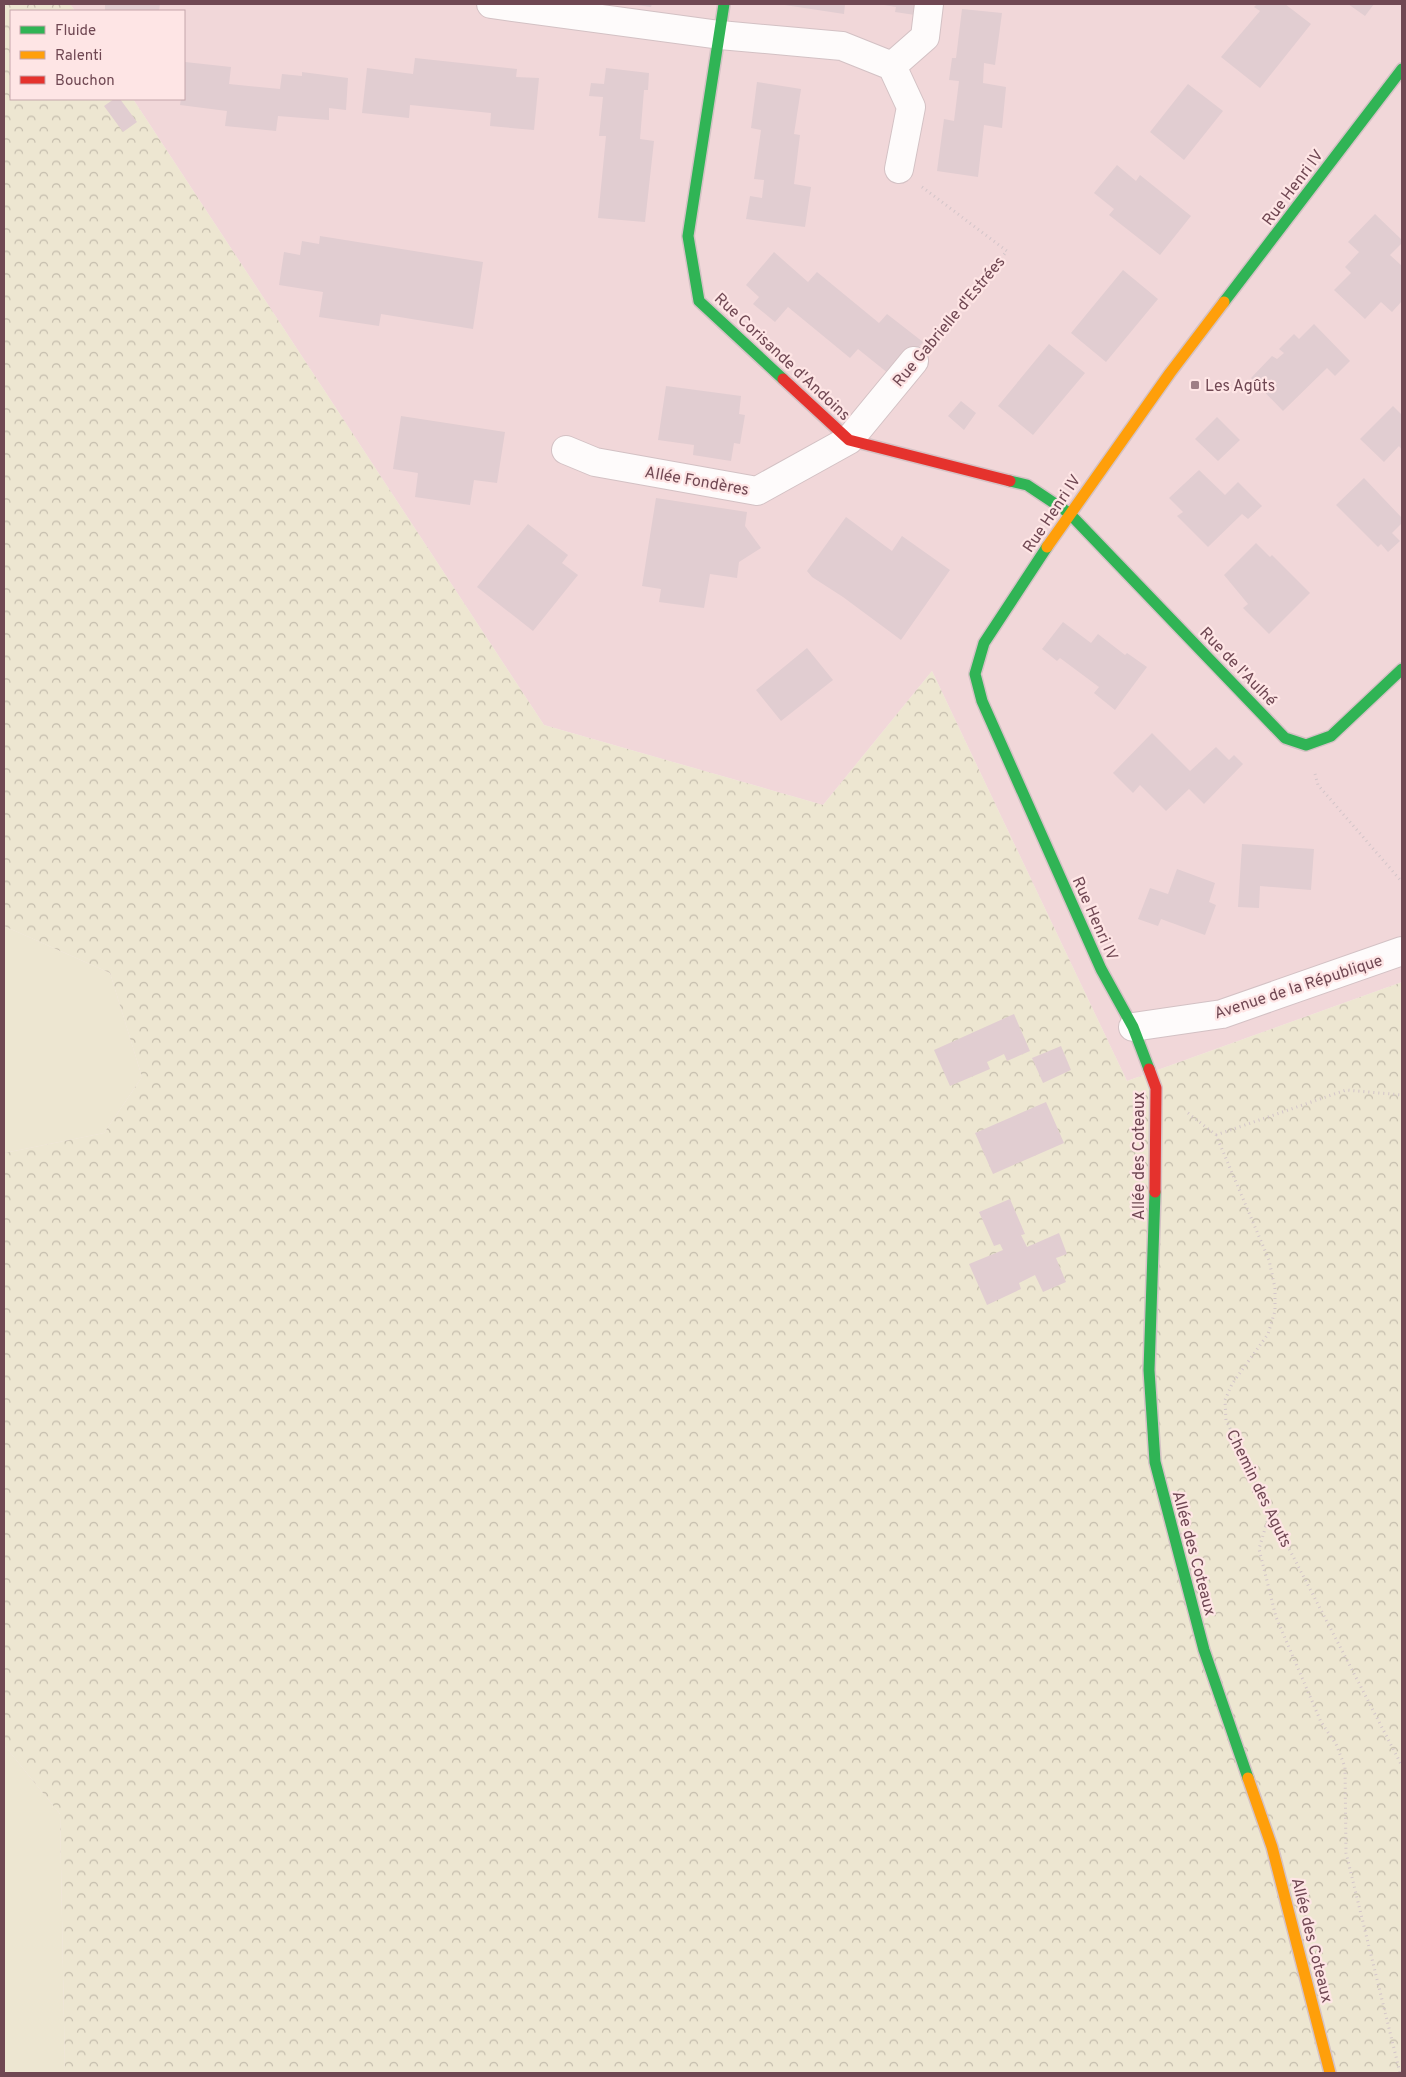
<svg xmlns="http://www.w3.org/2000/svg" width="1406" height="2077" viewBox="0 0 1406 2077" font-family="Overpass,sans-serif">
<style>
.residential{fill:#f1d7d9}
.green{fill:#ede6d1}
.forest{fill:url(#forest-crowns)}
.building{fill:#e1cdd1}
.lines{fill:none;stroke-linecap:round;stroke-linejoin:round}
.street-casing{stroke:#d3c1c4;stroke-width:30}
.fast-casing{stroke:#d5c2c5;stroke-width:14}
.slow-casing{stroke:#d5c2c5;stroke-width:14}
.jam-casing{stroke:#d5c2c5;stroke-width:14}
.path{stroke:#d3c5c9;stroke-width:3;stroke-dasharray:1 4;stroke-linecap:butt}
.street{stroke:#fefbfb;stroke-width:28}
.fast{stroke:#30b455;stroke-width:11}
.slow{stroke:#ff9f0a;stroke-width:11}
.jam{stroke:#e5322d;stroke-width:11}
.poi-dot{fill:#9f7f86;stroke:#fee5e5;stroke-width:2}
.labels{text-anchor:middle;stroke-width:4.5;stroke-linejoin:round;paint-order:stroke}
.street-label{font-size:16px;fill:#704853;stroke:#fee5e5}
.poi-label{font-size:16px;fill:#704853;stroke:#fee5e5;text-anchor:start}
</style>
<defs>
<pattern id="forest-crowns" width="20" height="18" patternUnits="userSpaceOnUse" patternTransform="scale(1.25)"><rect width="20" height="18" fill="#ede6d1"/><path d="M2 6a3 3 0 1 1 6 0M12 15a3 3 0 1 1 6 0" fill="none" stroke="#c4bcac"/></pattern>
</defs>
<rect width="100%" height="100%" fill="#f5e5e6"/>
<path class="residential" d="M70,4H1402V982L1127,1081L932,671L823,805L544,725L133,99H184V11H75Z"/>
<path class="green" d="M4,926L110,973L142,1077L104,1133L4,1153Z
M4,1745L60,1814L65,2073H4Z"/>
<path class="forest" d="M4,4H70L75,11H11V99H133L544,725L823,805L932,671L1127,1081L1402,982V2073H65L60,1814L4,1745V1153L104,1133L142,1077L110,973L4,926Z"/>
<path class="building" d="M105,4H160L159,11H105Z
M630,4H652L651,7Z
M778,4H845L844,14Z
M878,4H917L915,15L895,12L896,7Z
M1257,4H1285L1311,24L1260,88L1221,57L1260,11L1254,7Z
M1348,4H1374L1365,16Z
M962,9L1002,13L995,65L984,63L983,83L1006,87L1002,128L984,125L978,177L937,171L944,119L954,121L959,81L949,80L952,58H956Z
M415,58L517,69L516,77L539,78L534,130L490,126L491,113L410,105L409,118L362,113L367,68L413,74Z
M185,62L231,67L229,84L280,89L282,74L302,76V72L348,78L346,110L329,108V120L278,116L276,131L225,126L227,111L180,105L181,99H184Z
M606,68L649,73L648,90H644L640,139L654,141L645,222L598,218L606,136H599L603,97L589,96L591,83L604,84Z
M757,82L801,89L794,134L800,135L794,184L811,187L805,227L746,219L750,196L762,198L764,180L754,179L761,130L751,128Z
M1188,84L1223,111L1184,160L1150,132Z
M114,99H120L137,122L123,132L104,106Z
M1117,165L1136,181L1140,175L1191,216L1160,255L1109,215L1114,209L1094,193Z
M1375,214L1402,240V243L1390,255L1402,266V301L1392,312L1381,302L1365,319L1334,290L1351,273L1345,267L1359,252L1348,242Z
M320,236L483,262L473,329L381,314L379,326L319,317L323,292L279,285L284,252L300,255L302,241L319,244Z
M774,252L808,282L817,272L879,323L887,314L923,342L894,378L858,349L850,358L788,307L775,322L753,304L759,297L746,285Z
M1123,270L1158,299L1106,362L1071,333Z
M1314,324L1350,361L1335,376L1327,368L1283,411L1251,378L1272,356L1277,359L1284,353L1279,349L1294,334L1299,339Z
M1049,344L1085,373L1033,435L998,406Z
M666,386L741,396L739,414L745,415L740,444L734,443L731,461L693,455L694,445L658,440Z
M961,401L976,413L964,430L948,416Z
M1393,406L1402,415V450L1399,446L1384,462L1360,439Z
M401,416L505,432L497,483L474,480L470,505L415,497L418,473L393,469Z
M1217,417L1240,440L1218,461L1195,439Z
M1199,470L1225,495L1238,482L1262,506L1248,519L1242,514L1208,547L1177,516L1183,512L1169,498Z
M1364,478L1402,518V523L1392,533L1400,541L1388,552L1381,544L1378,547L1336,505Z
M656,498L747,512L745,526L761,548L739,562L737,578L710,574L704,608L659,602L661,589L642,586Z
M846,517L892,551L902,536L950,570L901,640L843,597L812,577L807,571Z
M528,524L568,555L562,563L578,575L533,631L477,587Z
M1256,543L1270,557L1272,555L1310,593L1269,634L1243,608L1248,604L1224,575Z
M1063,622L1091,643L1098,634L1125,655L1127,653L1147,667L1115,710L1094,693L1099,687L1060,658L1057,661L1042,649Z
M807,648L833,680L781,721L756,690Z
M1152,733L1190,771L1216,747L1229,760L1234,755L1243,764L1204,804L1189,789L1166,811L1140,785L1133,793L1113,773Z
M1242,844L1314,849L1311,890L1260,886L1259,908L1238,907Z
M1177,869L1215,883L1209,902L1216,905L1205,935L1161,919L1158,926L1138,919L1150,888L1168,894Z
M1014,1014L1030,1051L1007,1061L1004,1054L987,1062L990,1069L950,1086L934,1050Z
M1061,1046L1071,1070L1043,1083L1032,1058Z
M1046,1102L1064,1143L993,1174L975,1133Z
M1010,1199L1025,1234L1021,1235L1027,1247L1059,1233L1067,1254L1056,1258L1066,1282L1043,1292L1035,1275L1019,1283L1021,1289L987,1305L969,1264L1003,1250L1000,1244L994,1246L979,1212Z"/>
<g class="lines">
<g class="street-casing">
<path id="street" d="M491,4L720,35L842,46L892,66L911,107L899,169
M892,66L925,37L929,4
M566,450L595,462L757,491L849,440L914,361
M1133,1027L1222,1014L1402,951"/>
</g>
<g class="fast-casing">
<path id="fast" d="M724,4L688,236L699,301L783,379
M1224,302L1402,69
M1010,481L1027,485L1069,513L1285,738L1306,745L1331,736L1402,669
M1047,547L984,643L975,674L982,701L1101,969L1133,1027L1149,1069
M1155,1192L1149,1370L1155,1462L1204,1650L1248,1778"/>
</g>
<g class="slow-casing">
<path id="slow" d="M1047,547L1170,373L1224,302
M1248,1778L1272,1847L1330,2073"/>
</g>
<g class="jam-casing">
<path id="jam" d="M783,379L849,440L1010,481
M1149,1069L1156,1088L1155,1192"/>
</g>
<path class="path" d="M922,187L1007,251L934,337
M1315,774L1318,785L1402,882
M1188,1113L1216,1135L1269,1260L1275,1288V1311L1268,1334L1232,1384L1225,1400L1226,1420L1270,1512L1402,1766
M1216,1135L1346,1090L1402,1095
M1270,1512L1259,1549L1276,1617L1321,1722L1336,1744L1345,1767L1346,1853L1400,2073"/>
<use href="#street" class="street"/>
<use href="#fast" class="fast"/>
<use href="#slow" class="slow"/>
<use href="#jam" class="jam"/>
</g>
<rect class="poi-dot" x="1190" y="380" width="10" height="10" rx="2.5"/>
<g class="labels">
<g class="street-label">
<text transform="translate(1292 187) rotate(-53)" y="6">Rue Henri IV</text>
<text transform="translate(948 321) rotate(-50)" y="6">Rue Gabrielle d'Estrées</text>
<text transform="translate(783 356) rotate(43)" y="6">Rue Corisande d'Andoins</text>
<text transform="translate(697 480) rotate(10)" y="6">Allée Fondères</text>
<text transform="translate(1051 513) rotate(-56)" y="6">Rue Henri IV</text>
<text transform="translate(1239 666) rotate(46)" y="6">Rue de l'Aulhé</text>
<text transform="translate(1096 918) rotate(66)" y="6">Rue Henri IV</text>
<text transform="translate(1298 986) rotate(-18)" y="6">Avenue de la République</text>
<text transform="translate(1138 1156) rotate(-90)" y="6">Allée des Coteaux</text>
<text transform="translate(1260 1488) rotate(64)" y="6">Chemin des Aguts</text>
<text transform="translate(1195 1553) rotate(75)" y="6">Allée des Coteaux</text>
<text transform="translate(1313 1940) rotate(76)" y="6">Allée des Coteaux</text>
</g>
<g class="poi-label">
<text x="1205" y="391">Les Agûts</text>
</g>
</g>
<rect width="1406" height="2077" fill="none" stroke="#704853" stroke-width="10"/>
<rect x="10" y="10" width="175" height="90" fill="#fee5e5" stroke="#c5a6ab"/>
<rect x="20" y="26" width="25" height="8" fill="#30b455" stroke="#c5a6ab"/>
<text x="55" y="35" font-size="15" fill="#704853">Fluide</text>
<rect x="20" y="51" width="25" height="8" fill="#ff9f0a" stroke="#c5a6ab"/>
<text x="55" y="60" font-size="15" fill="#704853">Ralenti</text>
<rect x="20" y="76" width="25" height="8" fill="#e5322d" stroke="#c5a6ab"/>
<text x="55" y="85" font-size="15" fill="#704853">Bouchon</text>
</svg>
